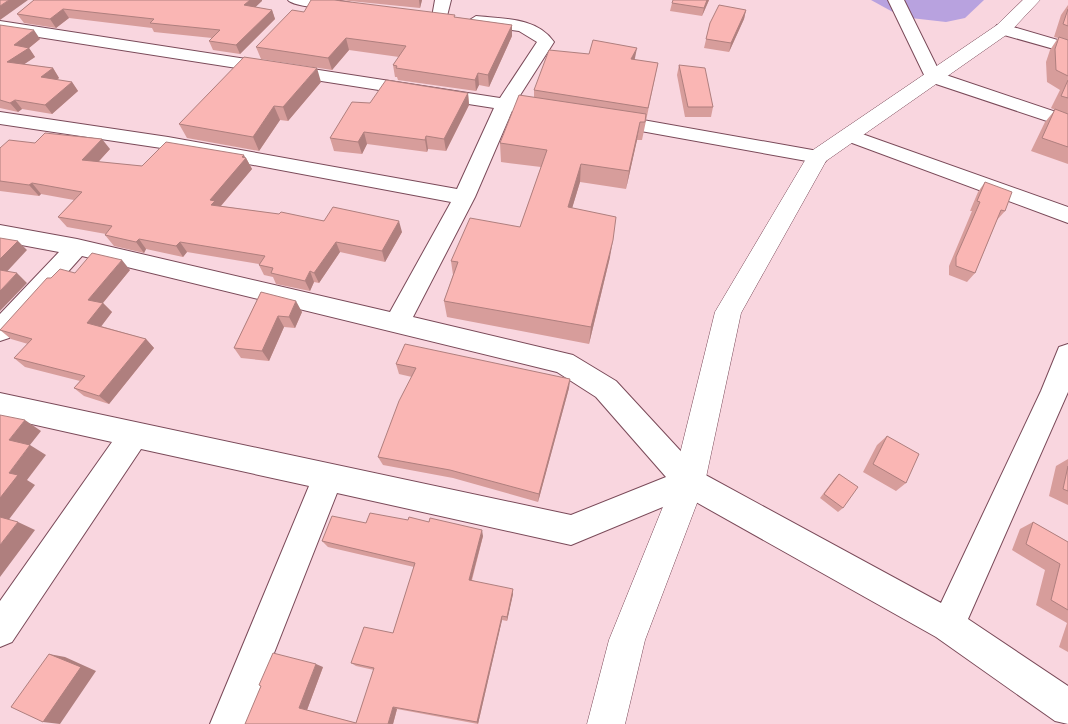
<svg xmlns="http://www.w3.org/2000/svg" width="1068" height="724" viewBox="0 0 1068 724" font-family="'Alegreya Sans',sans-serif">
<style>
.green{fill:#b8a2df}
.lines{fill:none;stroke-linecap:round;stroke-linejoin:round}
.street-casing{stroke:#7a4a59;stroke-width:2}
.secondary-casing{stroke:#7a4a59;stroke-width:1}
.street{fill:#fff;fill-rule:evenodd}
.secondary{fill:#fff;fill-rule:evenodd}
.wall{fill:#d79d9b}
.shaded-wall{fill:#af7f7e}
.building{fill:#fab6b4;stroke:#af7f7e}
</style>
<rect width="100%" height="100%" fill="#f9d6df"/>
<path class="green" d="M871,0H984L965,18L946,22L902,17Z"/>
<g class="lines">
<g class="street-casing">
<path id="street" d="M288,0H335L351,3L353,6C348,13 293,7 288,0Z
M435,0H451L446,20L440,22L432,17Z
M888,0H904L940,73L1068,116V128L927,81Z
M476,16C503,19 537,17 554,42L517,100L557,107L559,111L557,115L550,117L512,111L475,197L413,317L573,355L616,381L700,472L941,603L1041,391L1059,347L1068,344V392L968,619L1068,686V724L1055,721L936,637L687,497L571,545L337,493L246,724H210L309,486L141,449L12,642L0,647V601L112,442L0,417V393L571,515L666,477L596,397L557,372L82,256L9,338L0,341V314L59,252L0,241V225L77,239L390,312L451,202L168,149L0,124V112L168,137L457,189L494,108L0,31V21L500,98L537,42L519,31L470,24L468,21Z
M1003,24L1068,43V53L997,33L995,29L997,25Z
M609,114L818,151L825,152L828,157L825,162L818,163L602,124L599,120L602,116Z
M851,130L1068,207V223L844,140L841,136L844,132Z"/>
</g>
<g class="secondary-casing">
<path id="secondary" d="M1023,0H1040L1009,33L826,161L741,313L705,482L645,640L625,724H587L609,640L673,482L715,312L807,157L810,152L997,25Z"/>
</g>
<use href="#street" class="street"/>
<use href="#secondary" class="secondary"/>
</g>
<path class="wall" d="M34,0H262L255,7L272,10L275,19L240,54L213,50L209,41L212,38L154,32L152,28L69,18L56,28L24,23L17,14Z
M340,0H422L420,8Z
M709,0L702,16L670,11L672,3Z
M1068,5V164L1031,151L1045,122L1055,110L1051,108L1060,90L1047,82L1046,62L1050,50L1058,38L1054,37L1061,15Z
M746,10L744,19L729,52L704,48L710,23Z
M304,12L455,17L512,25V36L489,87L479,85L476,91L398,80L397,77H395L393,65L399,57L349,50L332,70L261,59L256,47Z
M0,25L40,39L29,48L35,57L24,64L53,68L59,78L56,80L72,82L78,91L52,114L22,109L18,112L0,108Z
M589,54L635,58L634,60L658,63L642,140H637L626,189L580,182L572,208L610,257L589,344L447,317L444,301L453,275L451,261L520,227L541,167L501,162L500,143L534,97V90Z
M679,65L713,107L711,117H685L677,75Z
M321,82L288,121L280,120L259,151L187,138L179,124Z
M468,93L469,105L446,151L428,149L427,152L367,144L362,154L334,151L330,138L370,103Z
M35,143L110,149L98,162L142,166L246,158L252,169L221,206L402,232L385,262L340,252L319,283L314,282L310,291L276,284L273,277L264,275L259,265V264L187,252L183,257L146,249L144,253L114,246L105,235L106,234L67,227L58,217L74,200L41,194L39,196L0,191V148Z
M985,182L1005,211L997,220L975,273L967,282L949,275V266L972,211H970L978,192Z
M130,270L103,303L112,312L101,326L146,339L154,348L109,404L84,396L74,388L80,381L25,367L14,358L28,344L11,339L0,330L51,278L75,273Z
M261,292L302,312L295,328L284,327L269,361L241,358L234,348Z
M396,364L570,379L569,388L538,502L453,478L383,465L378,457L412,377L399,374Z
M887,436L906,483L896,491L863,472L877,445Z
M1068,459V505L1049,496L1056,466Z
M839,474L843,508L838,512L820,498L835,478Z
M1033,522L1068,542V652L1059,647L1067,623L1036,605L1045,570L1012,550L1020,529Z
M366,523L483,536L472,580L513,594L507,621L502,620L478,724L397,709L393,724H245L323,667L307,710L356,723L374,670L356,666L351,663L393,633L414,567L328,547L322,541Z"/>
<path class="shaded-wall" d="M9,0H28L0,20V6Z
M250,0H262V1L248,14L244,5Z
M419,0H422L420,8Z
M707,0H709L702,16L704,8Z
M63,9L69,18L56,28L50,19Z
M272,10L275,19L240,54L236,45Z
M746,10L744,19L729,52L731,43Z
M512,25V36L489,87L488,75Z
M34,30L40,39L29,48L35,57L14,71L7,62L14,45Z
M346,38L349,50L332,70L328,58Z
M637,48L635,58L630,69L631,59Z
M53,68L59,78L48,87L41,77Z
M317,68L321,82L288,121L283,107Z
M478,73L479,85L476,91L475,80Z
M72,82L78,91L52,114L45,105Z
M468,93L469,105L446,151L444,139Z
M15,100L22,109L18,112L10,103Z
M274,106L280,120L259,151L253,137Z
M640,122L637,140L626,189L629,171Z
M364,132L367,144L362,154L358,142Z
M426,136L428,149L427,152L425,140Z
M102,139L110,149L90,171L82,160Z
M244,155L246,159V158L252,169L219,208L211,205L210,200Z
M581,164L580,182L567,225L568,207Z
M32,183L41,194L39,196L29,185Z
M399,221L402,232L385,262L382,251Z
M139,239L146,249L144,253L136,242Z
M613,240L610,257L589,344L591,327Z
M18,241L27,250L1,278L0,277V259Z
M180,242L187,252L183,257L176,246Z
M336,242L340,252L319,283L314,273Z
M122,260L130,270L97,310L88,300Z
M310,271L314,282L310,291L305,281Z
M17,273L27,283L0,311V291Z
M296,301L302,312L295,328L289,317Z
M103,303L112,312L97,332L87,323Z
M278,316L284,327L269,361L262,351Z
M146,339L154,348L109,404L99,396Z
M570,379L569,388L538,502L539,494Z
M25,420L41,431L26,450L9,440Z
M30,445L46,455L27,480L35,485L7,522L0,519V498L9,473Z
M18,522L35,530L0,577V545Z
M482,530L483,536L470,585L469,580Z
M513,589V594L507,621V617Z
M502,616V620L478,724L477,722Z
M49,654L65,657L96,671L60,724L43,722Z
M316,664L323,667L307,710L299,708Z
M393,707L397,709L393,724H388Z"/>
<path class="building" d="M0,0H9L0,6Z
M34,0H250L244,5L272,10L236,45L209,41L220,30L150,23L154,19L63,9L50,19L17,14Z
M311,0H334L455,15L454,17L512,25L488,75L478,73L475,80L396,68L397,66L393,65L406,46L346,38L328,58L256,47L292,10L304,12Z
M673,0H707L704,8L672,3Z
M719,5L746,10L731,43L706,39L710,23Z
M1068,9V26L1063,24Z
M0,25L34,30L14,45L29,48L7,62L53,68L41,77L72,82L45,105L15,100L10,103L0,100Z
M1059,37L1068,40V76L1056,70L1055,49Z
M593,40L637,48L631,59L658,63L648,108L534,90L549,50L589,54Z
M244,57L317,68L283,107L274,106L253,137L179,124Z
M679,65L705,68L713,107H688Z
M386,80L468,93L444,139L426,136L425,140L364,132L358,142L330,138L352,102L370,103Z
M1068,80V98L1061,96Z
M519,95L646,114L645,122H640L629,171L581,164L568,207L616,217L613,240L591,327L444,301L458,262L451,261L470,218L520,227L547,150L500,143Z
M1055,109L1068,114V147L1042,138Z
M45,133L102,139L82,160L142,166L166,142L244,155L242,157L246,158L210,200L215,201L211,205L279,214L281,212L324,221L333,207L399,221L382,251L336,242L314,273L310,271L305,281L271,273L273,268L259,265L265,256L180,242L176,246L139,239L136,242L105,235L112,226L58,217L82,192L32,183L29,185L0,181V148L9,140L35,143Z
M985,182L1012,192L1005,211L1001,210L975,273L956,266V257L980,202L977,201Z
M0,238L18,241L0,259Z
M92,253L122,260L88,300L103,303L87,323L146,339L99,396L74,388L85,376L14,358L32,339L0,330L47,278H51L60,269L75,273Z
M0,270L17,273L0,291Z
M261,292L296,301L289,317L278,316L262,351L234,348Z
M405,344L570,379L539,494L450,470L378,457L399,401L416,368L396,364Z
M0,415L25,420L9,440L30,445L9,473L18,475L0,498Z
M887,436L919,454L906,483L873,464Z
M1068,466V491L1063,489Z
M839,474L858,487L843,508L824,494Z
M370,513L408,520L409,517L429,522L430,518L482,530L469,580L513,589L507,617L502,616L477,722L393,707L388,724H245L261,686L259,685L273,653L316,664L299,708L356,723L374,668L351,663L364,627L393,633L415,563L322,541L332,516L366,523Z
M0,517L18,522L0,545Z
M1033,522L1068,542V610L1051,600L1060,564L1026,544Z
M49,654L81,667L43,722L11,707Z"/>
</svg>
